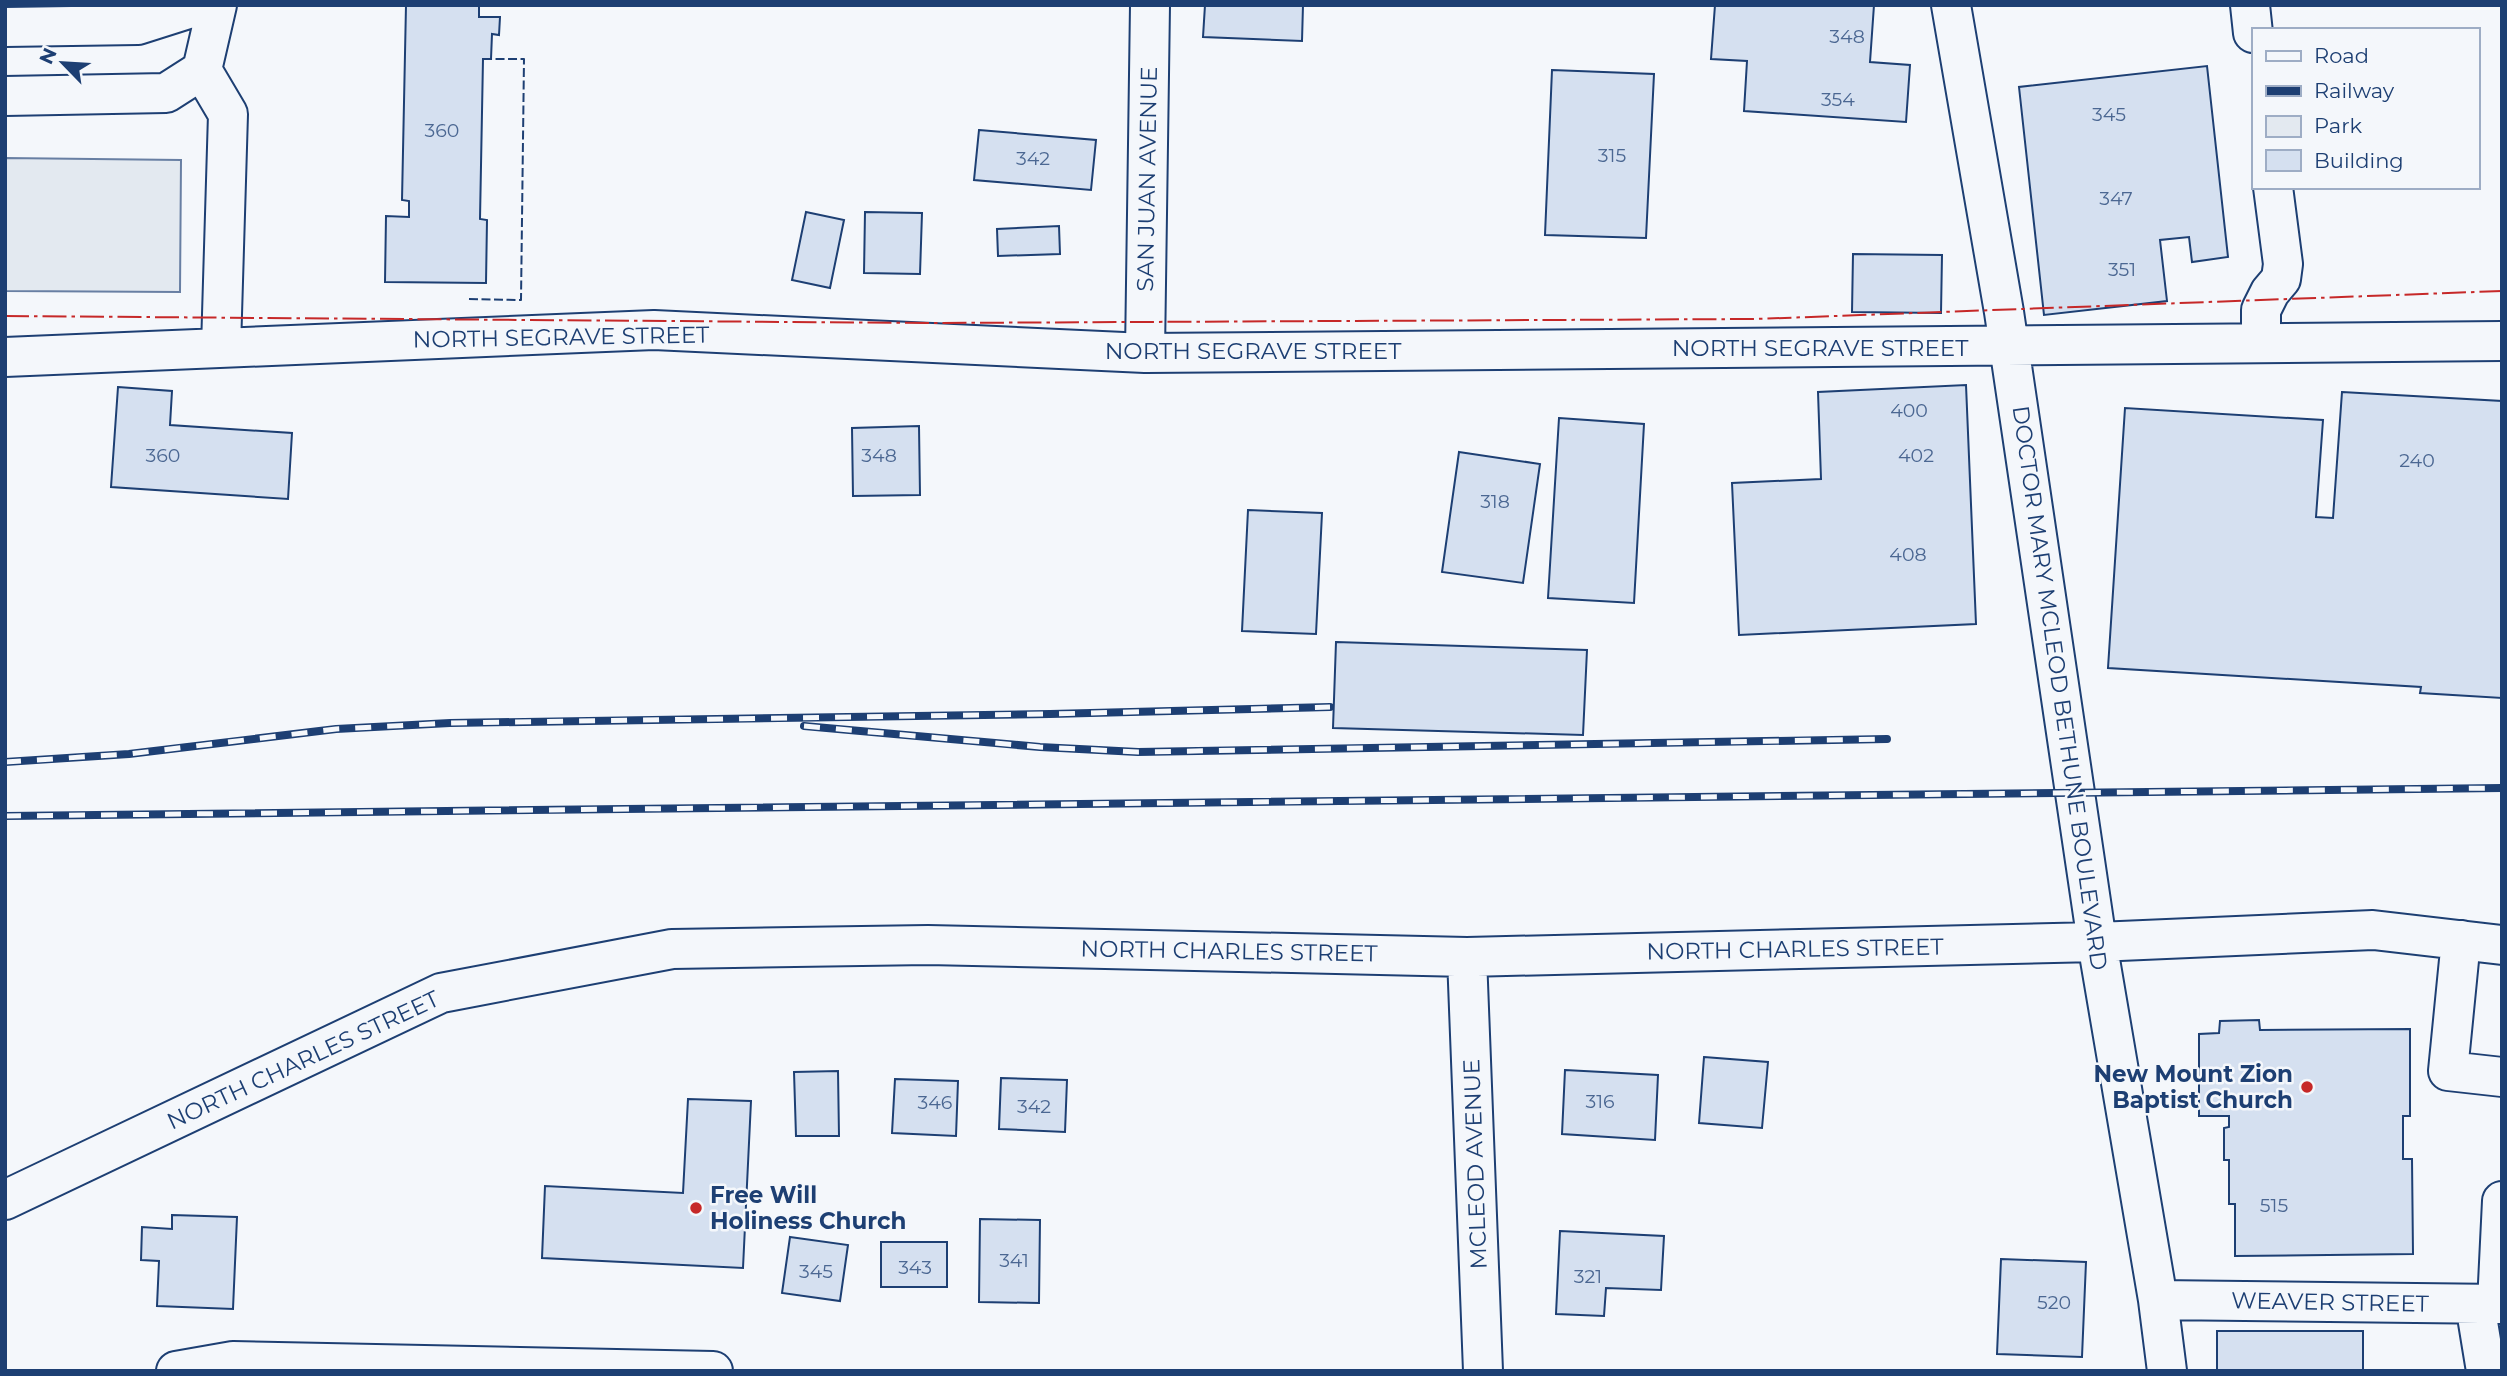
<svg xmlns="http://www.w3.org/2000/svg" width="2507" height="1376" viewBox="0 0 2507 1376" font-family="Montserrat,sans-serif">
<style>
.green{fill:#e3e9f0;stroke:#687fa3;stroke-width:2}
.building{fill:#d5e0f0;stroke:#1d3f73;stroke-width:2}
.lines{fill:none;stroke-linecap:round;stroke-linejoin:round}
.minor-casing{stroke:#1d3f73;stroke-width:42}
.minor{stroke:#f4f7fb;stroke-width:38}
.rail-casing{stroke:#1d3f73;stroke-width:8}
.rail{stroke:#f4f7fb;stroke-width:5;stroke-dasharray:16;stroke-linecap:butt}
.fence{stroke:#1d3f73;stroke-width:2;stroke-dasharray:9 3.5;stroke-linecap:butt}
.power{stroke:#c62828;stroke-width:2;stroke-dasharray:24 5 3.5 5;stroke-linecap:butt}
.poi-dot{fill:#c62828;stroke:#f4f7fb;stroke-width:2.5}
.labels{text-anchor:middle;stroke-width:5;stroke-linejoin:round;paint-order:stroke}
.number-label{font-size:19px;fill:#4b6792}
.street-label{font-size:23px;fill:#1d3f73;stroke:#f4f7fb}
.poi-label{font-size:23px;font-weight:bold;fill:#1d3f73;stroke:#f4f7fb;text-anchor:end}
</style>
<rect width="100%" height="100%" fill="#f4f7fb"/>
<path class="green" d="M5,158L181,160L180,292L5,291Z"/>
<path class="building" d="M406,5H479V17H500L499,35L492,34L491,59H483L480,219L487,220L486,283L385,282L386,216L409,217V201L402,200Z
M1205,5H1303L1302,41L1203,37Z
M1715,5H1874L1870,62L1910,65L1906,122L1744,111L1747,61L1711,59Z
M2207,66L2228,257L2192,262L2189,237L2160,240L2167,301L2044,315L2019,87Z
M1552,70L1654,74L1646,238L1545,235Z
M979,130L1096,140L1091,190L974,180Z
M806,212L844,220L830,288L792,280Z
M865,212L922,213L920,274L864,273Z
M1059,226L1060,254L998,256L997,229Z
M1853,254L1942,255L1941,313L1852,312Z
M1966,385L1976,624L1739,635L1732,483L1821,479L1818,392Z
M118,387L172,391L170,425L292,433L288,499L111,487Z
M2342,392L2502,401V698L2420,693L2421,687L2108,668L2125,408L2323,420L2316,517L2333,518Z
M1559,418L1644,424L1634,603L1548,598Z
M919,426L920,495L853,496L852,428Z
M1459,452L1540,464L1523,583L1442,572Z
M1248,510L1322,513L1316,634L1242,631Z
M1336,642L1587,650L1583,735L1333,728Z
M2259,1020L2260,1030L2410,1029V1116H2403V1159H2412L2413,1254L2235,1256V1204H2229V1160H2224V1128L2229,1127V1116H2199V1034L2219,1033L2220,1021Z
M1704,1057L1768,1062L1762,1128L1699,1123Z
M1565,1070L1658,1075L1655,1140L1562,1134Z
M838,1071L839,1136H796L794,1072Z
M1001,1078L1067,1080L1065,1132L999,1129Z
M895,1079L958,1081L956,1136L892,1133Z
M688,1099L751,1101L743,1268L542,1258L545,1186L683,1193Z
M172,1215L237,1217L233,1309L157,1306L159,1261L141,1260L142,1227L172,1229Z
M980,1219L1040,1220L1039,1303L979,1302Z
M1560,1231L1664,1236L1661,1290L1606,1288L1604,1316L1556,1314Z
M790,1237L848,1245L840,1301L782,1293Z
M881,1242H947V1287H881Z
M2001,1259L2086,1262L2082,1357L1997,1354Z
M2217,1331H2363V1371H2217Z"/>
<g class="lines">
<g class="minor-casing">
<path id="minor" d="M1951,5L2004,312L2097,942L2158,1300L2167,1371
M2250,5L2253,33
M5,27L138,25L201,5
M202,70L228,114L221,348
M5,96L166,93L202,70L217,5
M2261,343V310L2270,292L2281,279L2283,264L2273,187
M1145,353L1150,5
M5,357L654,330L1145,353L2502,341
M2461,940L2448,1071L2502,1077
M1467,957L1483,1371
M5,1200L441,993L672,949L928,945L1467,957L2097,942L2373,930L2502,945
M2158,1300L2502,1304
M2475,1304L2486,1371
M2497,1304L2502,1201
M176,1371L233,1361L713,1371"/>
</g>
<use href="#minor" class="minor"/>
<g class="rail-casing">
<path id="rail" d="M804,726L1040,747L1138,752L1887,739
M5,762L129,754L336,729L450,723L1050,714L1330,707
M5,816L2502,788"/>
</g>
<use href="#rail" class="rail"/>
<path class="fence" d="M469,299L521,300L524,59H491"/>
<path class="power" d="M5,316L927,323L1755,319L2502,291"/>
</g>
<g class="poi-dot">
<circle cx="2307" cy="1087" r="7"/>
<circle cx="696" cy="1208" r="7"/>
</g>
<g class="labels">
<g class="number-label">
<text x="1847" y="43">348</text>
<text x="1838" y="106">354</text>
<text x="2109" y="121">345</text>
<text x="442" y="137">360</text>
<text x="1612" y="162">315</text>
<text x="1033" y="165">342</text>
<text x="2116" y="205">347</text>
<text x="2122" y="276">351</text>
<text x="1909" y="417">400</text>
<text x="163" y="462">360</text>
<text x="879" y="462">348</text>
<text x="1916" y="462">402</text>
<text x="2417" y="467">240</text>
<text x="1495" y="508">318</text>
<text x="1908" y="561">408</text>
<text x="1600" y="1108">316</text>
<text x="935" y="1109">346</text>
<text x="1034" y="1113">342</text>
<text x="2274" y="1212">515</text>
<text x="1014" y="1267">341</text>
<text x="915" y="1274">343</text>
<text x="816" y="1278">345</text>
<text x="1588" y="1283">321</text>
<text x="2054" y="1309">520</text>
</g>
<g class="street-label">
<text transform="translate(1147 179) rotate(-89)" y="8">SAN JUAN AVENUE</text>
<text transform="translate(561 337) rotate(-1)" y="8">NORTH SEGRAVE STREET</text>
<text x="1820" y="356">NORTH SEGRAVE STREET</text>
<text x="1253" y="359">NORTH SEGRAVE STREET</text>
<text transform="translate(2060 688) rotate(82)" y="8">DOCTOR MARY MCLEOD BETHUNE BOULEVARD</text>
<text transform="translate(1795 949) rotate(-1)" y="8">NORTH CHARLES STREET</text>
<text transform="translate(1229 951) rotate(1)" y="8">NORTH CHARLES STREET</text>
<text transform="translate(303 1060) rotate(-25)" y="8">NORTH CHARLES STREET</text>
<text transform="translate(1475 1164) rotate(-92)" y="8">MCLEOD AVENUE</text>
<text transform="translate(2330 1302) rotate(1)" y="8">WEAVER STREET</text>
</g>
<g class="poi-label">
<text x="2293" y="1082">New Mount Zion<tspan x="2293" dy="26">Baptist Church</tspan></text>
<text x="710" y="1203" text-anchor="start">Free Will<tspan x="710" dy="26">Holiness Church</tspan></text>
</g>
</g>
<rect width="2507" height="1376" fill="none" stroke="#1d3f73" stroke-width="14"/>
<rect x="2252" y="28" width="228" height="161" fill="#f4f7fb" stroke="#9eadc5" stroke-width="2"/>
<rect x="2266" y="51" width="35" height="10" fill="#f4f7fb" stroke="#9eadc5" stroke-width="2"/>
<text x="2314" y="63" font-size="21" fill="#1d3f73">Road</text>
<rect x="2266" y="86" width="35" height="10" fill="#1d3f73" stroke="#9eadc5" stroke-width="2"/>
<text x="2314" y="98" font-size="21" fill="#1d3f73">Railway</text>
<rect x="2266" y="116" width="35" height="21" fill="#e3e9f0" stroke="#9eadc5" stroke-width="2"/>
<text x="2314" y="133" font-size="21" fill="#1d3f73">Park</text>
<rect x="2266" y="150" width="35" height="21" fill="#d5e0f0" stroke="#9eadc5" stroke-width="2"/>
<text x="2314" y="168" font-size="21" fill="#1d3f73">Building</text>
<g transform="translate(63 63) rotate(295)" stroke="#f4f7fb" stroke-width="5" paint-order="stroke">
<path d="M0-5L12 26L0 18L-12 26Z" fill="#1d3f73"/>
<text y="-10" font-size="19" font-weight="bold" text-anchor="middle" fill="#1d3f73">N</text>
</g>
</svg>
